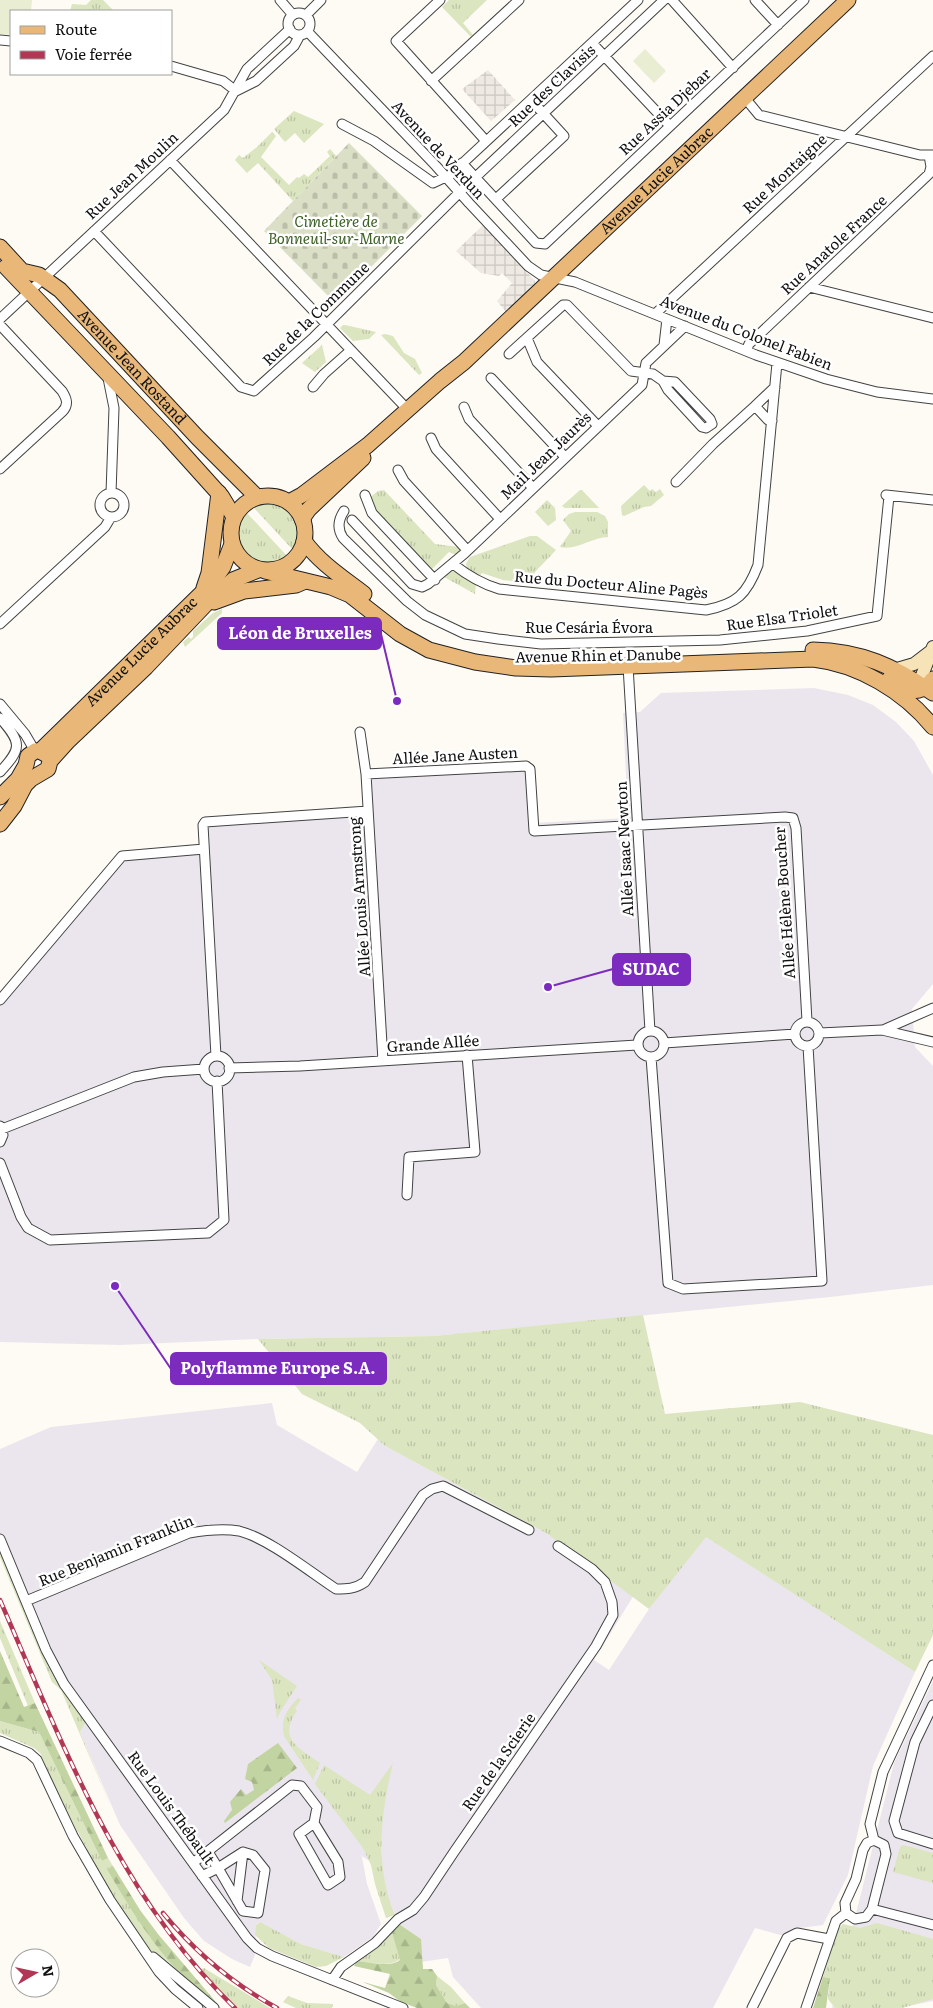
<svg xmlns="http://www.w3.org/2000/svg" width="933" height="2008" viewBox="0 0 933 2008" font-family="Literata,serif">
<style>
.industrial{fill:#ebe6ed}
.grass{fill:url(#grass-tufts)}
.forest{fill:url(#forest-firs)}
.cemetery{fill:url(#cemetery-stones)}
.pitch{fill:#e9edd1}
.plaza{fill:url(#plaza-grid)}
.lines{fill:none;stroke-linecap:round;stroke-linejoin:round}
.minor-casing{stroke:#434343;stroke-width:11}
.secondary-casing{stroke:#323232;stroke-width:14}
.primary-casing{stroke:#212121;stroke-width:17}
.minor{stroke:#fff;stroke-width:9}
.secondary{stroke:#f6e3b7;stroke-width:12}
.primary{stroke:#e9b879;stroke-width:15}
.rail-casing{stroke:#b13754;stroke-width:4.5}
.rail{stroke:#fff;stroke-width:2.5;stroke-dasharray:8;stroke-linecap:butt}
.labels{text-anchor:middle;stroke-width:5;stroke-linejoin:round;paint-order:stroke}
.street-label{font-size:15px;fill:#101010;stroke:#fff}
.park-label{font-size:15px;font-style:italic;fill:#3e6127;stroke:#fff}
.leader{fill:none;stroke:#7b2cbf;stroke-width:2}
.callout-dot{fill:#7b2cbf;stroke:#fff;stroke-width:2}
.callout{fill:#7b2cbf;stroke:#7b2cbf;stroke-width:2}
.callout-label{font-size:16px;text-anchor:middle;font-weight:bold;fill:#fff}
</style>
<defs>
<pattern id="grass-tufts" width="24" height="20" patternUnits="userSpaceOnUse" patternTransform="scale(1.25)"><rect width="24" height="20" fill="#dbe5c0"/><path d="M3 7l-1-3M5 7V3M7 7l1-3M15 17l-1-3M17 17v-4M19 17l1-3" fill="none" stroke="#bbc3a4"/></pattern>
<pattern id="forest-firs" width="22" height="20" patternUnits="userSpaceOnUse" patternTransform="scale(1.25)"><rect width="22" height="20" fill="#c2d4a2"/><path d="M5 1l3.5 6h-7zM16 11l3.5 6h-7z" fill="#a6b58a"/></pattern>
<pattern id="cemetery-stones" width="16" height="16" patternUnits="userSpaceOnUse" patternTransform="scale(1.25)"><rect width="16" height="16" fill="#dbdfc6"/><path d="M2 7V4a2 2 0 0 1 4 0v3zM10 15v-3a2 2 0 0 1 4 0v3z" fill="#bbbea9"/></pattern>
<pattern id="plaza-grid" width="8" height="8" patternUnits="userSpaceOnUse" patternTransform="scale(1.25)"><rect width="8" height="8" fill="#eee9e2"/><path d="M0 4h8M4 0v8" fill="none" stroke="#cbc7c1"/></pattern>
</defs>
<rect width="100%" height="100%" fill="#fefaf4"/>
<path class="industrial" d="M814,688L848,695L873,705L896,722L914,741L933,775V984L912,1009L915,1047L933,1066V1285L830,1297L434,1336L258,1339L120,1345L0,1342V998L121,855L203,848L202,823L366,813L365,772L528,764L533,823L628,818L623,713L640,712L661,693Z
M272,1403L277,1425L357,1472L378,1439L385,1446L546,1533L634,1595L594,1660L609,1670L649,1609L705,1536L915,1672L873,1766L848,1875L823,1925L792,1929L784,1936L755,1928L713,2008H481L453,1977L448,1958L421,1962V1939L399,1924L387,1896L382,1874V1834L380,1868L360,1855L362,1857L367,1884L381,1924L373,1937L344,1957L301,1944L259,1922L256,1925L255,1955L250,1967L232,1959L204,1941L184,1918L120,1825L80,1732L86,1722L51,1672L0,1550V1449L51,1427Z
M933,1681V2001L898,2008H832L894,1763Z"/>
<path class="grass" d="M91,0H103L114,11H70L72,4L86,5Z
M449,0H487L463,23L473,35L471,37L442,7Z
M294,111L324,124L304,143L295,133L285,142L274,129Z
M272,132L276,136L261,157L289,185L297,177L299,178L304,174L308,177L330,156L327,152L330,149L336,156L293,201L258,163L247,173L235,160L239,155L243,158L257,147Z
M343,325H345L376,332L369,339L353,341L340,328Z
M385,334L393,336L404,353L415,359L422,373L419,375L381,335Z
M322,345L326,362L315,372L302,363Z
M644,485L650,491L652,489L656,492L660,489L664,495L651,506L644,507L624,516L622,515L621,506Z
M384,490L435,544L459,547L460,551L456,555L449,552L432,569L437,573L435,574L373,512L369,498L378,491Z
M580,490H582L599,508H565L562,506Z
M547,500L555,508L556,520L548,526L535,512Z
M269,503C293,507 305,528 293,550L253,507Z
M246,512L288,557C254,577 222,544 246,512Z
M575,512H597L605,516L608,522V537C592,537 577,551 560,547L571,531L563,520L569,514Z
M530,536H537L556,550L535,572L532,583L503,580L482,573L479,577L467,569L466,564L470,557Z
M450,571L458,572L476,584L475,594L444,577V575Z
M222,609V613L185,647L183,642L189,637L191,639L193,637V631L213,613Z
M643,1315L665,1414L800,1402L933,1435V1635L915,1672L706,1537L649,1609L546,1533L385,1446L360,1423L302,1394L258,1339L434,1336Z
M0,1550L51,1672L86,1722L80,1732L112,1809L61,1690L52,1682L0,1557Z
M0,1621L35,1703L28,1706L0,1638Z
M259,1660L297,1686L280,1712L277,1719L272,1680Z
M298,1698L301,1700L295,1708L297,1711C277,1739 299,1748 320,1763L313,1780L284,1736C280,1719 287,1710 298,1698Z
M0,1721L39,1732L102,1861L108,1858L113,1866L107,1869L200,1992L220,2008H217L158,1959L127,1921L86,1851L87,1849L78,1832L76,1833L42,1760L41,1754L34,1748L0,1733Z
M393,1763C381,1813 374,1866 395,1915L386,1918L375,1884L371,1865L363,1848L315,1784L324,1765L370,1795Z
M903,1845L933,1853V1883L893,1872L900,1847Z
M260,1922L301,1944L344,1957L326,1966L316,1967L269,1948L255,1935L256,1925Z
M877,1923L933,1939V1999L902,2008H835L828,1999L830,1978L823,1977L838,1929L843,1924L860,1928Z
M392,1933L400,1959C390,1968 369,1962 357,1961Z
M204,1968L270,2008H237L200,1970Z
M437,1976L451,1987L465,2003L456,2006L447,2003L436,1985Z
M288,1996L307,2003L333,2004L332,2008H296L283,2002Z"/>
<path class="forest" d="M0,1651L24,1707L35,1703L108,1858L102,1861L39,1732L0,1721Z
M278,1743L297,1768L225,1823L224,1821L232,1810L230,1802L241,1789L246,1795L254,1790L252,1782L245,1779L248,1764Z
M113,1866L140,1910L158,1934L221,2008C209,2001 198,1991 188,1981C153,1947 131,1910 107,1869Z
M399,1924L421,1939L423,1969H432L437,1976L436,1985L447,2003L456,2006L465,2003L470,2008H417L401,2002L389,1993L363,1982L385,1988L390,1974L354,1966L357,1961C369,1962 390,1968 400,1960L392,1933Z
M823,1977L830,1978L826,2008H813Z"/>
<path class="cemetery" d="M349,143L422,216L335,303L264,231Z"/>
<path class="pitch" d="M0,0H32L31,11H11V35L0,34Z
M645,49L666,71L654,83L633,61Z"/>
<path class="plaza" d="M488,70L515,100L491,121L462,89Z
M483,225L535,281V287L521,301L519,299L506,312L497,301L512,283L502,273L499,276L481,273L456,251Z"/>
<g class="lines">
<g class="minor-casing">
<path id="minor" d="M280,0L293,15
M440,0L396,41L486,141
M672,0L733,68
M755,0L778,25
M288 24a11 11 0 1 1 22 0a11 11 0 1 1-22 0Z
M306,15L321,0
M307,31L436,166L469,203L528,266L541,275L575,282L756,355L826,379L877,392L933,399
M0,40L11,41
M592,43L670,126
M171,66L223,81L236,91
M431,81L519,0
M236,91L256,81L294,46L300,35
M745,98L759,115L920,155H933
M342,124L374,141L433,183L450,175L638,0
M170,160L408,410
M462,163L536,243L545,244L804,0
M496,199L564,136L531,100
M94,231L241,387L254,391L314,337L463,189L664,0
M809,287L933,318
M655,314L933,56
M0,319L224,110L247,69L290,29
M0,325L62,391C67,399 69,405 62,412L0,469
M527,338L537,362L598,426
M664,345L667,319
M746,351L749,344L929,174L931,167L929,155
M509,354L563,305H567L631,371L653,374L663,381L668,390L702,427L706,428L712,424L710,419L675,382L663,381
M108,378L114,408L111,493
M491,378L565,457
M313,387L324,374L351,350
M464,407L469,419L533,488
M772,421L768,420L755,406L775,387
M431,438L436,449L500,519
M398,470L404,481L467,550
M676,482L713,444L755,406
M100 505a12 12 0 1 1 24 0a12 12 0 1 1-24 0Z
M365,495L372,513L435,580
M886,495L933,500
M344,511C338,520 337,529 343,538L407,601L425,615L465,634L498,639L541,644L720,640L807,631L877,616L889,496
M352,520L412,584L422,587L428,584L465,553L642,385L646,363L685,326
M453,564C467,575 482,584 499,589L706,610C737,604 747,594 758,565L777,363
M0,624L105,527L111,517
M628,666L650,1031
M0,704L25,734L35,751
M0,718C22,743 22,748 0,772
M360,732L366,774L383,1061
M366,774L526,766L530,769L534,831L785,817L793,818L796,828L807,1021
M0,1000L122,856L204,849
M795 1034a12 12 0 1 1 24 0a12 12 0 1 1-24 0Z
M883,1030L933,1008
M638 1044a13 13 0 1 1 26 0a13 13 0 1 1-26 0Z
M820,1033L882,1030L933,1042
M664,1043L795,1034
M216,1056L203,825L205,822L368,811
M204 1069a13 13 0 1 1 26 0a13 13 0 1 1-26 0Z
M651,1057L668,1283L683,1289L822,1281L808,1046
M229,1068L300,1066L637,1045
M0,1126L3,1135L0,1142
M2,1129L134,1077L163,1072L204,1069
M0,1163L21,1217L28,1228L50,1240L208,1233L224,1220L217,1081
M407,1195L409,1157L475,1152L467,1055
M0,1539L46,1650L64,1684L247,1938L257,1948L272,1956L403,2008
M26,1601L189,1533C206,1530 222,1528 239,1531C268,1538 310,1572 336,1589C347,1589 355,1589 365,1582L423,1495L432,1489L443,1486L529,1530
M0,1741L29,1753L37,1760L73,1836L110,1900L159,1972L175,1989L198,2008
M898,1833L894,1821L915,1742L933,1705
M898,1833L933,1844
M874,1840L884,1845L886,1854L872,1909L866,1917L855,1919L846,1913L845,1903L856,1879L863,1850L867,1843Z
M874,1840L870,1824L883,1772L933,1665
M193,1863L292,1785L301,1786L317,1807L314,1823L338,1862L340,1877L328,1885L299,1834L314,1823
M202,1876L218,1868L243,1911L258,1913L265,1870L253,1855L243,1852L218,1868L208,1852
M237,1901L243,1852
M872,1909L933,1925
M153,1957L214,2008
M332,1980L341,1967L375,1943L398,1919L413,1910L424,1897L454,1852L596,1646L613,1615L612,1602L605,1582L592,1569L558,1546
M752,2008L787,1938L797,1933L829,1939
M806,2008L836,1921L846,1913"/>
</g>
<g class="secondary-casing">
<path id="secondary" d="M897,669L914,664L931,651
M916,691L933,647"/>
</g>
<g class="primary-casing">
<g id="primary">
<path id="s1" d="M0,247L22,271L39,275L60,290L197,437L257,497"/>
<path d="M6,267L168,437L222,497L234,517"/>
<circle cx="268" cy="533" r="37"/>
<path id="s2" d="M289,502L302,495L368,445L440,381L464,362L848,0"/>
<path d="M302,519L309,509L363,458"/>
<path d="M304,541C321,564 342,577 364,594"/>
<path d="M265,571L331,587L350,595L400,634L429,650L475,662L516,668L551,669L813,659C858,664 904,691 933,727"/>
<path d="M204,588L209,573L219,493"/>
<path d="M214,602L244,591L296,585L303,582"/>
<path d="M813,650C861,651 894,666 933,693"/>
<path d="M890,678C907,689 918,699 933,679"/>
<path id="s3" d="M40,751L212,583L223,567L232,544"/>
<path d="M0,797L18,779L26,765L28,756L35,751H40L47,755"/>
<path d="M0,824L14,806L25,785L31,779L48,769L50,761L68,741L146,667L205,605L233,580L258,570"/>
</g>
</g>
<use href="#minor" class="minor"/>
<use href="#secondary" class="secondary"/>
<use href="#primary" class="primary"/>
<g class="rail-casing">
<path id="rail" d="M0,1600C63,1745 119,1896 235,2008
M163,1913C195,1952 233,1984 277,2008"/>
</g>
<use href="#rail" class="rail"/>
</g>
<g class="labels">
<g class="street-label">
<text transform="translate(552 86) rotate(-43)" y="5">Rue des Clavisis</text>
<text transform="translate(665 112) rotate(-43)" y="5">Rue Assia Djebar</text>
<text transform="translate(438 150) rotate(47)" y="5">Avenue de Verdun</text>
<text transform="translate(785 174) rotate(-43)" y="5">Rue Montaigne</text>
<text transform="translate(132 176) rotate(-43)" y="5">Rue Jean Moulin</text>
<text dy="5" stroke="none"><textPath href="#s2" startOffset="489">Avenue Lucie Aubrac</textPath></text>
<text transform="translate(834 245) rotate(-43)" y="5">Rue Anatole France</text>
<text transform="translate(316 314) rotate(-44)" y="5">Rue de la Commune</text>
<text transform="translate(746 333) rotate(21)" y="5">Avenue du Colonel Fabien</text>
<text dy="5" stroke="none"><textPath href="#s1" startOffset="181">Avenue Jean Rostand</textPath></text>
<text transform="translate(546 456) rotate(-44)" y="5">Mail Jean Jaurès</text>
<text transform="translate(611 585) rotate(5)" y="5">Rue du Docteur Aline Pagès</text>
<text transform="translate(782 618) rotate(-8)" y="5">Rue Elsa Triolet</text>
<text x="589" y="633">Rue Cesária Évora</text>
<text dy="5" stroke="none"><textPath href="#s3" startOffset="142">Avenue Lucie Aubrac</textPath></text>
<text transform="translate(598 656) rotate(-1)" y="5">Avenue Rhin et Danube</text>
<text transform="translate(455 756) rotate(-3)" y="5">Allée Jane Austen</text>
<text transform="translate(625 849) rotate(-93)" y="5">Allée Isaac Newton</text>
<text transform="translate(360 897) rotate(-94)" y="5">Allée Louis Armstrong</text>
<text transform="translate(785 903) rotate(-94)" y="5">Allée Hélène Boucher</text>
<text transform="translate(433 1044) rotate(-4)" y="5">Grande Allée</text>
<text transform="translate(116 1551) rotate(-22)" y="5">Rue Benjamin Franklin</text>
<text transform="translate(499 1762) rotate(-55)" y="5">Rue de la Scierie</text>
<text transform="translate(171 1808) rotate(54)" y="5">Rue Louis Thébault</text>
</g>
<g class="park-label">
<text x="336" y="227">Cimetière de<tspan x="336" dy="17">Bonneuil-sur-Marne</tspan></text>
</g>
</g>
<path class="leader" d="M397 701L381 634M548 987L613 969M115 1286L171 1369"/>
<g class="callout-dot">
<circle cx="397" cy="701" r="5"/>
<circle cx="548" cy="987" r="5"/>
<circle cx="115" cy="1286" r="5"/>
</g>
<g class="callout">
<rect x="218" y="618" width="163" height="31" rx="5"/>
<rect x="613" y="954" width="77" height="31" rx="5"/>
<rect x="171" y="1353" width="215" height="31" rx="5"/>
</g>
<g class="callout-label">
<text x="300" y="639">Léon de Bruxelles</text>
<text x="651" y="975">SUDAC</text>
<text x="278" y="1374">Polyflamme Europe S.A.</text>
</g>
<rect x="10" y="10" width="162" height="65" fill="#ffffff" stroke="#9f9f9f"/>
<rect x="20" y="26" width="25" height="8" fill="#e9b879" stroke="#9f9f9f"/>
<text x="55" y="35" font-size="15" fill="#101010">Route</text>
<rect x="20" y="51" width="25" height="8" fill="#b13754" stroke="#9f9f9f"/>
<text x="55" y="60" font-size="15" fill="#101010">Voie ferrée</text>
<g transform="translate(35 1973) rotate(81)"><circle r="24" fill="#ffffff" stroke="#9f9f9f"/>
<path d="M0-4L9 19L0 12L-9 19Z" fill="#b13754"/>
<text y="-8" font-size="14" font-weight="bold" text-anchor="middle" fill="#101010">N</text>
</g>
</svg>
